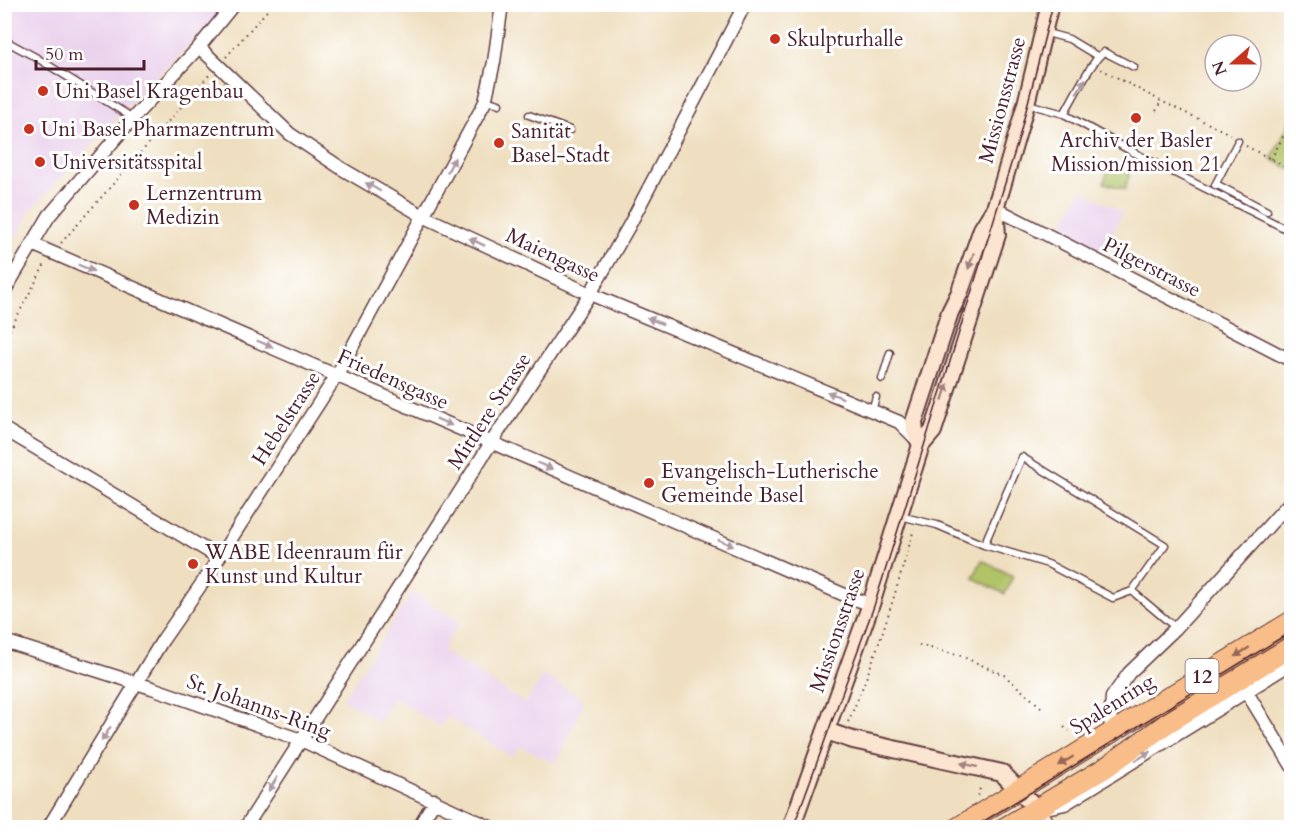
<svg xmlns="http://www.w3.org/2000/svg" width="1296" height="832" viewBox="0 0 1296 832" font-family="Cardo,serif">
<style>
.built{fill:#ead1ec}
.green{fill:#b0c366;stroke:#7d7148;stroke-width:1.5}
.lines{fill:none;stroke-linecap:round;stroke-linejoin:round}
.lane-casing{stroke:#633c41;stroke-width:9}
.street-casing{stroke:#633c41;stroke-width:15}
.secondary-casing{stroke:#633c41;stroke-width:20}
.primary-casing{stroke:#633c41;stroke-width:22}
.path{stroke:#633c41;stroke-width:2;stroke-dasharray:1.5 4.5;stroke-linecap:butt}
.lane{stroke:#fff;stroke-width:6}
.street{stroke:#fff;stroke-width:12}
.secondary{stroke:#fce5d0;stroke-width:16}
.primary{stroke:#f8bd89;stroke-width:20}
.tram{stroke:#4a1f2b;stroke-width:1.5}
.oneway{fill:#ae9aa0}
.oneway2{fill:#a3827e}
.oneway3{fill:#986655}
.poi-dot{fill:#c8321e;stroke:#fff;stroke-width:2}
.labels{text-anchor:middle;stroke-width:6;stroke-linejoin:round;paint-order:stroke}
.shield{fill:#fff;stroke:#80626b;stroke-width:1.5}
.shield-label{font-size:20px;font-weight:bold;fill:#4a1f2b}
.poi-label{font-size:21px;fill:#4a1f2b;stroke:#fff;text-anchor:start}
.street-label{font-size:21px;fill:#4a1f2b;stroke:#fff}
</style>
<rect width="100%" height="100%" fill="#fff"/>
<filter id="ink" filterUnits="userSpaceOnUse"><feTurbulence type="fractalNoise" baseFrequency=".0167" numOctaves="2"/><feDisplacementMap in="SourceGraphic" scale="12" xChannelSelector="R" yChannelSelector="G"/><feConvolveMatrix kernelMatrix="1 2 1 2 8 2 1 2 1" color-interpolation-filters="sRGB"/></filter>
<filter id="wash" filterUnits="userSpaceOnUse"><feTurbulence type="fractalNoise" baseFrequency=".008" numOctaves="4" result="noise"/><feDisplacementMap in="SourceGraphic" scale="24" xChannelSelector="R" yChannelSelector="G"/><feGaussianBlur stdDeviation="1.35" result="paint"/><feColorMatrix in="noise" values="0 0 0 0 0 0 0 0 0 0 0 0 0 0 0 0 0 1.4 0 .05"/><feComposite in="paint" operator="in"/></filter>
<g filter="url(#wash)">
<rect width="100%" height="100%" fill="#efdfc0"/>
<path class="built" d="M5,5H228L120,114L30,211L5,256Z
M1081,190L1123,212L1102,253L1060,231Z
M413,592L460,622L442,650L525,704L543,675L585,700L556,764L520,746L512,757L447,716L440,727L394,697L379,722L343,699Z"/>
<path class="green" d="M1291,120V170L1271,159Z
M1109,166L1130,172L1125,189L1104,183Z
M982,560L1013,576L1005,594L973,578Z"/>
</g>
<g filter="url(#ink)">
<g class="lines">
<g class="lane-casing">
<path id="lane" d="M1043,32L1069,39L1097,56
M4,40L37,58L133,118
M486,100L499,104
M1028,104L1064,114L1129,150L1292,232
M1064,114C1072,100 1093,58 1104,52L1134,67
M529,115L570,130
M1216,184L1267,211
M1215,185L1238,141
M882,379L890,353
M872,410L876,397
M900,516L937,525L984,545L1022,457L1165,545L1132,591
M984,545L1048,564L1113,598L1132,591L1176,628"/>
</g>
<g class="street-casing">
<path id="street" d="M199,47L290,134L344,170L423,216L590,294L899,422L916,439
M995,208L1292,361
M32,244L854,599L871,604
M4,292L49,216L133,118L199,47L234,4
M4,429L218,557
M4,641L152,688L301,740L492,828
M1246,691L1292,766
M1112,732L1110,721L1112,697L1129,673L1176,628L1292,500
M1046,808L1065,804L1292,663
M48,828L162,641L205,579L337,375L485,102L494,62L502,4
M245,828L491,443L590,294L629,226L745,4
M418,828L435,800"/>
</g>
<g class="secondary-casing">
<path id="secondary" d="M921,445L915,432L914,422L950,312L959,294L982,229L995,208L1001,190L1026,104L1050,4
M826,731L853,740L1002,773L1036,808L1048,828
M791,828L871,604L921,445L933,431L997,235L995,208"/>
</g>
<g class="primary-casing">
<path id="primary" d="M957,828L1292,621
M1004,828L1105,768L1166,724L1292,646"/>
</g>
<path class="path" d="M226,57L273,4
M1101,69L1161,101L1230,134
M1156,111L1161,101
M1246,146L1292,170
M1271,159L1292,120
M1285,216L1292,204
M61,243L210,74
M4,341L45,264
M919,645L961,656L1004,675L1042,708
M848,722C876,659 895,595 914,529
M1064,727L1069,731
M978,796L980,788L983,786
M932,828L942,821"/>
<use href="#lane" class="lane"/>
<use href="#street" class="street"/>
<use href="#secondary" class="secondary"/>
<use href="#primary" class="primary"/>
<path class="tram" d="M793,828L874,606L902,517L1019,138L1053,4
M973,828L1292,631"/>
</g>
<defs><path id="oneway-solid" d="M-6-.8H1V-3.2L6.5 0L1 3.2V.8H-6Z" transform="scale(1.5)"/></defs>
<g class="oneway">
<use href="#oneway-solid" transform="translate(1081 86) rotate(-58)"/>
<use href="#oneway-solid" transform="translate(451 165) rotate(-62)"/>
<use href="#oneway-solid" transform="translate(373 187) rotate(-150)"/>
<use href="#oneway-solid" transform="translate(477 242) rotate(-155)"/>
<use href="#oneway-solid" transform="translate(86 268) rotate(23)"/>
<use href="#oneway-solid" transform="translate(655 321) rotate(-158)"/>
<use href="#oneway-solid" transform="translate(265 344) rotate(23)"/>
<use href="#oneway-solid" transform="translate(835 395) rotate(-158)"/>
<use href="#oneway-solid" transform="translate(444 422) rotate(24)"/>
<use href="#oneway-solid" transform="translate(545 466) rotate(23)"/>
<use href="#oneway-solid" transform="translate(726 543) rotate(23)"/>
<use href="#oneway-solid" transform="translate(106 734) rotate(122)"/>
<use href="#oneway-solid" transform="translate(1143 756) rotate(-32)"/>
<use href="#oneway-solid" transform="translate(273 784) rotate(122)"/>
</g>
<g class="oneway2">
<use href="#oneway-solid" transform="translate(971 261) rotate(109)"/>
<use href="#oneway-solid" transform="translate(945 392) rotate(-72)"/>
<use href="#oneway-solid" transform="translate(969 765) rotate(-167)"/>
</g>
<g class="oneway3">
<use href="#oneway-solid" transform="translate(1242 652) rotate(148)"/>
<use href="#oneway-solid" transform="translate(1066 761) rotate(148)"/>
</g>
</g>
<g class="poi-dot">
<circle cx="775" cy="39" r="6"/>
<circle cx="43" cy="91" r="6"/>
<circle cx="1136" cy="118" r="6"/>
<circle cx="29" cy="129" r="6"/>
<circle cx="499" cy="143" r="6"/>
<circle cx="40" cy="162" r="6"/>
<circle cx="134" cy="205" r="6"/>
<circle cx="649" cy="483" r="6"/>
<circle cx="193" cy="564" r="6"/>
</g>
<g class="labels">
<rect class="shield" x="1185.5" y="659" width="33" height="34" rx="4.5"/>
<g class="shield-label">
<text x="1202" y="683">12</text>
</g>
<g class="poi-label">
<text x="787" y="46">Skulpturhalle</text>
<text x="55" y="98">Uni Basel Kragenbau</text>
<text x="41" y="136">Uni Basel Pharmazentrum</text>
<text x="511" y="138">Sanität<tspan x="511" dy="24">Basel-Stadt</tspan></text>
<text x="1136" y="147" text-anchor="middle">Archiv der Basler<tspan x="1136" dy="24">Mission/mission 21</tspan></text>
<text x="52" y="169">Universitätsspital</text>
<text x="146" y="200">Lernzentrum<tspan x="146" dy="24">Medizin</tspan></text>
<text x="661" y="478">Evangelisch-Lutherische<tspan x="661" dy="24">Gemeinde Basel</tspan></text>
<text x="205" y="559">WABE Ideenraum für<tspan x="205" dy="24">Kunst und Kultur</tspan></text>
</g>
<g class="street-label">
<text transform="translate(1002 100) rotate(-75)" y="7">Missionsstrasse</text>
<text transform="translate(553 255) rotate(25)" y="7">Maiengasse</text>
<text transform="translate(1152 267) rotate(27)" y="7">Pilgerstrasse</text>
<text transform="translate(393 379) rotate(24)" y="7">Friedensgasse</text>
<text transform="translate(489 411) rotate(-57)" y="7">Mittlere Strasse</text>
<text transform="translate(286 418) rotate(-57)" y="7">Hebelstrasse</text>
<text transform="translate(837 630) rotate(-71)" y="7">Missionsstrasse</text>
<text transform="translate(1112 704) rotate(-32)" y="7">Spalenring</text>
<text transform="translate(259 706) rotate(20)" y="7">St. Johanns-Ring</text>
</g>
</g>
<rect width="1296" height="832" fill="none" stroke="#fff" stroke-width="24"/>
<g transform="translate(1233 63) rotate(249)"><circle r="28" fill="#ffffff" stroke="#b7a5aa" stroke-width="1.5"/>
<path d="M0-4.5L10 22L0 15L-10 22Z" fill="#c8321e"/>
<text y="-9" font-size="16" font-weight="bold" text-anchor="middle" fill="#4a1f2b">N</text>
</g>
<path d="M36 60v9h108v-9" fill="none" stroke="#4a1f2b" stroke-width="3"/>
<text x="45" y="60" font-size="18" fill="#4a1f2b" stroke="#ffffff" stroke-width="4.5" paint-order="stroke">50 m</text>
</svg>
